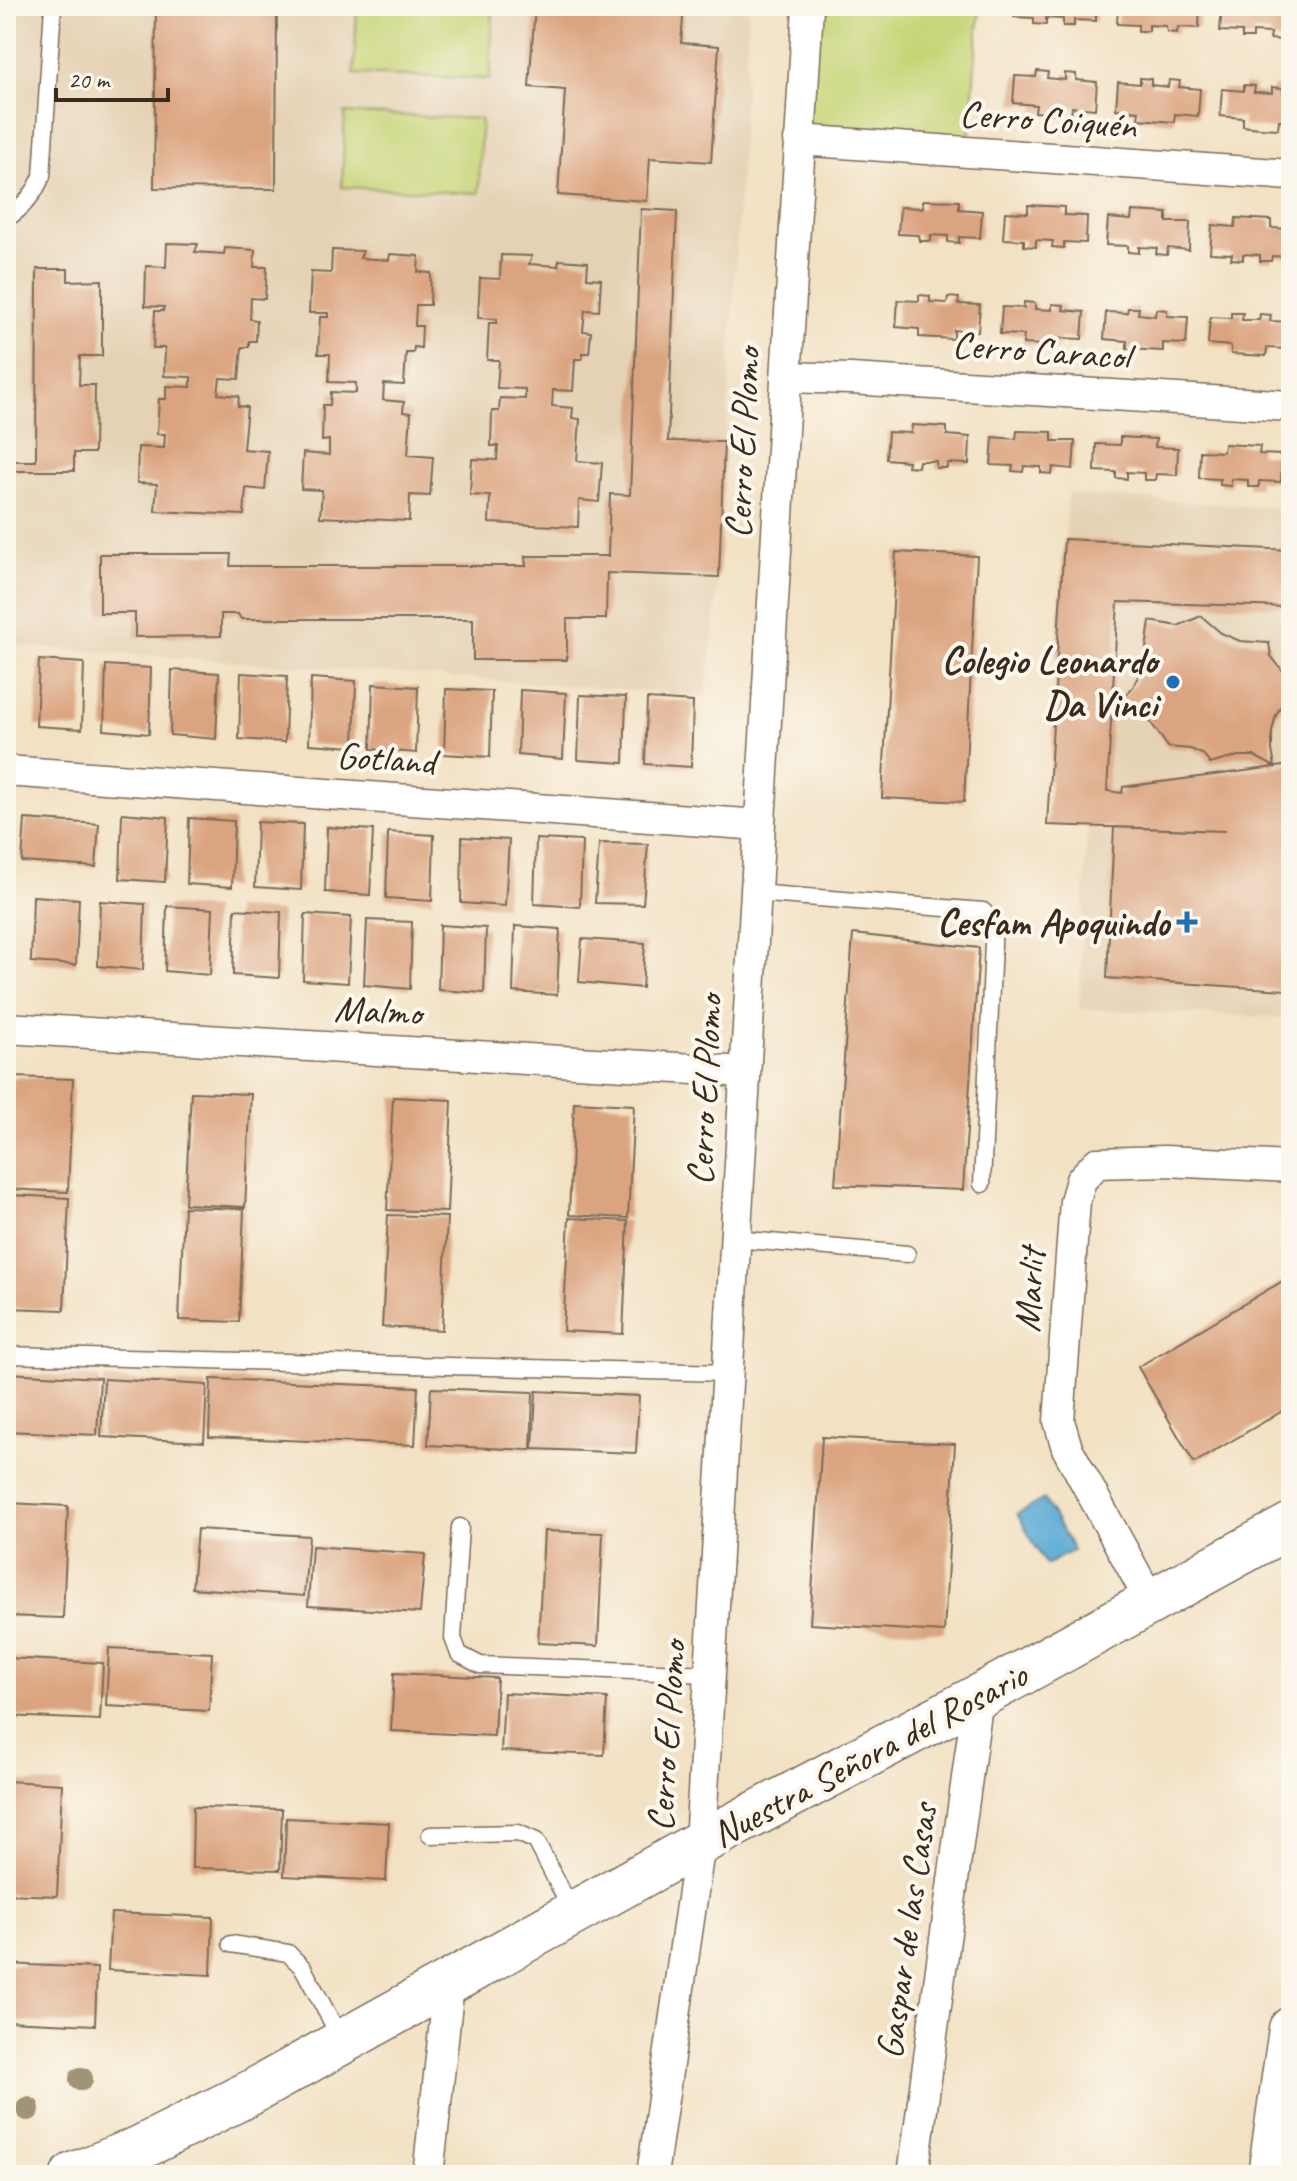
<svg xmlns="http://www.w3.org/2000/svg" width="1297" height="2181" viewBox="0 0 1297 2181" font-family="Caveat,sans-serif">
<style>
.built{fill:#e5d1b4}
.green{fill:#c6d476;stroke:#807f4a;stroke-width:2}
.water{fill:#5babd5;stroke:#4b6a7a;stroke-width:2}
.building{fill:#dba480}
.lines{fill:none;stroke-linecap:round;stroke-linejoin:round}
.lane-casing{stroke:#7b6a58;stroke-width:19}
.street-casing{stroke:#7b6a58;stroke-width:33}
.secondary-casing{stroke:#7b6a58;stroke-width:47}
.lane{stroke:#fff;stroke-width:16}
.street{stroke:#fff;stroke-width:30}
.secondary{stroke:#fff;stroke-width:44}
.tree{fill:#a19374}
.poi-dot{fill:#1f6fb2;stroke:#fbf7ec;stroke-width:3}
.labels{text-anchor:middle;stroke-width:8;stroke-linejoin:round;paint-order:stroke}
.street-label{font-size:38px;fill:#3b2a1e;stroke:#fbf7ec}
.poi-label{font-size:38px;font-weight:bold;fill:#3b2a1e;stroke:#fbf7ec;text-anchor:end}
</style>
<rect width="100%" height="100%" fill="#fbf7ec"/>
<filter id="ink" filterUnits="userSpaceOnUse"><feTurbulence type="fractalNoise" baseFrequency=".0125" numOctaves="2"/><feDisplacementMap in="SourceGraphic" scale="16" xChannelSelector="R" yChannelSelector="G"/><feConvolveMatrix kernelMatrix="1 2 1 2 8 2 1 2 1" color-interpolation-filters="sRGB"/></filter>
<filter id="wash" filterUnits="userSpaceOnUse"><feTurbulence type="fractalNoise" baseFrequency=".006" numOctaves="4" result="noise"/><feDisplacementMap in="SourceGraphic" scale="32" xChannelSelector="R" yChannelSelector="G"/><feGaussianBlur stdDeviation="1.8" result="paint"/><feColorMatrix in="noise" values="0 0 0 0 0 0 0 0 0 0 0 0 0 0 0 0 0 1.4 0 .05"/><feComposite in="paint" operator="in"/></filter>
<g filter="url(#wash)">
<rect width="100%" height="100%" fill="#f2e1c3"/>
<path class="built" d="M6,6H749L719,577L706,696L6,645Z
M1068,494L1291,509V1018L1079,1009L1087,825H1047Z"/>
<path class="green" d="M357,6H493L490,79L354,74Z
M808,6H980L968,153L799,140Z
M345,113L481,119L479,193L342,187Z"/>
<path class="water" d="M1044,1499L1073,1550L1046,1565L1017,1514Z"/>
<g id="blocks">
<path class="building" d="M156,6H277L276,189L154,188Z
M535,6H684L681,43L719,46L711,162L650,158L647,201L558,195L565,90L529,87Z
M1014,6H1096V21L1074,20V26H1063V19L1046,18V25L1034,24V18L1014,17Z
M1118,6H1200L1199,28L1178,27L1177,33L1167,32L1166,26L1149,25V31H1138V25L1117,24Z
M1222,6L1291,7V35L1282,34L1281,40L1270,39L1271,33L1253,32V38H1242V32L1220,31Z
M1037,71L1048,72L1047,78L1065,80V73L1076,74V80L1097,82L1095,109L1072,107L1071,115L1035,112L1036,105L1013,103L1015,76L1036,77Z
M1140,78L1151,79V85L1168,87L1169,80L1180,81L1179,87L1200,89L1198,116L1175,114L1174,122L1138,119L1139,111L1116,109L1118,82L1140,84Z
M1244,85L1255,86L1254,92L1272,93V87L1283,88V93L1291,94V121L1279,120L1278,129L1260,128L1243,126V118L1220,116L1222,89L1244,91Z
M923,200L959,201V209L982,211L980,238L959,237V243L948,242V236L931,235V241H920L919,235L898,234L900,207L923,208Z
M1028,205L1064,207V215L1087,216L1086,243L1064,242V248L1052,247L1053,241L1036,240V247L1024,246V240L1003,239L1005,212L1028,213Z
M641,209L677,211L668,441L724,442L719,577L607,573L606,619H567V660H473V619H241L238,614H221V636L135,637V613H100V554H231L230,566H526L525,556H608L610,494L630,495Z
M1132,211L1167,213V222H1190L1189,250L1168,248L1167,255L1156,254L1157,248L1139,247V253L1128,252V246L1106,245L1108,218L1131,220Z
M1236,218L1271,220V228L1291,229V257L1272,256L1271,261H1260V255L1243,254V260L1231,259L1232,254L1210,253L1212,225L1235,227Z
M167,243L198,244L195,252L224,254L225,248L255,250L254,267H267L265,299L251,298L250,319L257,320L256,341H249V347H242L239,379L220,378L218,394L239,396L238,406L247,407L243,449L268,451L265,490L246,488L244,515L155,511L157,484L137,483L138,447L164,448L165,434H157L159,399H166V386L191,387V377L164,376L165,348H153L155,311H163L164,307L145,306L146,266L166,267Z
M332,250L363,251L360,258L389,260L390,254L419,256L418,272L431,273L430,305H416L415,326H422L421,348L414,347L413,353H406L404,385L384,384L383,400L404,402L403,412L411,413L408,455L433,457L430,496L410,495L409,521L320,517L322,490L301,489L303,453L329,455V440L322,441L323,405H330L331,392L356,393V383L329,382L330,354H318L320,317H328V313H309L311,272L331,273Z
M501,255L532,256L529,264L558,266L559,260L588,262L587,278L601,279L599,311L585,310L583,331L591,332L589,353H582V359H575L573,391L553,390L552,406L573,408L572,418L580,419L577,461L602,463L599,502L579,500L578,527L489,523L490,496L470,495L472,459L497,460L498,446H491L492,411H499L500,398L525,399V389L497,388L499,360H487L489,323H497V319L478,318L480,278L500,279Z
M37,269H68V281L102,280V356H80L79,385H95L94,453H74V471H11V461H36Z
M919,295L930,296V302L947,303L948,297L959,298L958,304L980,305L978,332L954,330V339L936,338L919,337V329L896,327L898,300L919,301Z
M1024,302L1035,303V309L1052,310V304L1064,305L1063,310L1084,312L1082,339L1060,338L1059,346L1023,344L1024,335L1000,334L1002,307L1024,308Z
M1128,308H1139L1138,314L1155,316L1156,309L1167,310V316L1188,317L1186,344L1163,343V351L1127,349V341L1104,339L1106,312L1127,313Z
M1231,313H1243L1242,320H1259L1260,314L1271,315L1270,321L1291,322L1290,349L1267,348L1266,356L1231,354V346L1208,344L1210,317L1231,318Z
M912,425L947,427V435L970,437L969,464L947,463V468H936V461H919L918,467L907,466L908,461L886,459L888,432L911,433Z
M1017,431L1052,432V441H1075L1073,469L1053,467L1052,474L1041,473V467L1024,466L1023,472L1012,471L1013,466L991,465L993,437L1016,439Z
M1120,437L1156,439L1155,447L1178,448L1177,475L1156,474L1155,480H1144V473L1127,472V479L1116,478V472L1095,471L1096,444L1120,445Z
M1224,444L1260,446L1259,454L1282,455L1281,482L1259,481V487H1248V480L1231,479V486L1220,485V479L1199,478L1200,451L1223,452Z
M1064,539L1291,550V607L1118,602L1107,791L1122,793L1123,787L1291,765V968H1287L1286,990L1107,978L1114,827L1226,831L1047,825Z
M896,552L977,556L964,802L882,798Z
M1201,616L1221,633L1240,641L1269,643L1271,656L1283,671L1291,674V688L1276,715L1272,731V750L1275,767L1254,756H1238L1210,764L1204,755L1191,749L1168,747L1149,720L1120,701L1133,687L1144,664L1150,621L1178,626Z
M39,660L84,663L82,729L36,726Z
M106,665L151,668L149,734L104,730Z
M172,670L219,673L216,739L170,735Z
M241,673L287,676L285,742L239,739Z
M311,678L356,681L354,747L309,744Z
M373,684L418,687L416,753L371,749Z
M446,689L492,691L490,757L444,754Z
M520,690L566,693L563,759L518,755Z
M580,695L626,697L624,763L578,760Z
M647,699L693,702L691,767L645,764Z
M122,813L168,817L165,882L120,879Z
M189,818L234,821L232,887L187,884Z
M25,819L99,824L96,867L22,862Z
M257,822L303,824L301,890L255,887Z
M327,827L373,830L370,895L325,892Z
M388,832L434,835L432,901L386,898Z
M462,837L509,840L505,906L461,903Z
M536,839L582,841L580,907L534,904Z
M599,843L648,844L643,904L595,903Z
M33,896L79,899L76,965L31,962Z
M100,901L145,904L143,970L98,966Z
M167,906L213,909L210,975L165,971Z
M235,909L281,912L279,978L233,975Z
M305,914L351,917L348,983L303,980Z
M367,920L412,922L410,989L364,985Z
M440,925L486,928L484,993L438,990Z
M515,926L560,929L557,995L513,992Z
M853,934L979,948L963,1190L835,1185Z
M582,939L645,943L642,988L579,982Z
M13,1077L73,1079L68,1192L8,1189Z
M191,1092L251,1094L245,1207L185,1204Z
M393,1097L452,1100L447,1212L387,1210Z
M574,1102L634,1105L628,1218L569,1215Z
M10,1195L69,1198L64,1310L6,1308Z
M184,1207L244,1209L239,1322L179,1320Z
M388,1215L447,1217L442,1330L382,1327Z
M569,1218L628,1221L623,1334L563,1331Z
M1291,1276V1406L1194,1463L1138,1367Z
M6,1373L100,1378L97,1435L6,1431Z
M104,1379L207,1385L204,1442L101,1437Z
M211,1379L418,1387L415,1445L209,1437Z
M431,1388L533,1392L531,1450L428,1445Z
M536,1391L639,1396L636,1453L533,1449Z
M822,1437L955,1444L944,1632L810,1624Z
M8,1503L68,1506L63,1618L6,1616Z
M197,1529L309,1536L304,1596L192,1588Z
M544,1531L603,1533L598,1646L538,1643Z
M312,1546L425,1554L420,1613L308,1606Z
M109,1648L212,1653L209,1711L106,1706Z
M6,1658L103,1663L100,1720L6,1716Z
M394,1673L497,1678L494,1736L391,1731Z
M504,1693L607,1698L604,1755L501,1751Z
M6,1781L62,1784L57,1896L6,1894Z
M193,1807L282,1809L280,1870L192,1868Z
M286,1818L389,1823L386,1881L284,1876Z
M111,1913L213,1917L211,1975L108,1970Z
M6,1964L97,1968L95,2025L6,2021Z"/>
</g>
</g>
<g filter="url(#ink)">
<use href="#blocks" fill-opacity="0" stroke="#7b6a58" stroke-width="2"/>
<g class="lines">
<g class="lane-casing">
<path id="lane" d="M6,219C23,208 34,195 42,176L53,6
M755,893L983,911L994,922L982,1184
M735,1239L907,1254
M6,1355L727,1373
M460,1527L453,1638L459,1654L480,1665L710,1674
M430,1835L518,1833L536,1841L572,1911
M231,1944L288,1953L303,1968L342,2041"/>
</g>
<g class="street-casing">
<path id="street" d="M799,140L1291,175
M786,377L851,379L1291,406
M6,771L760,825
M6,1028L745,1072
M1151,1602L1067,1448L1059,1421L1075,1201L1081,1180L1097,1163L1165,1161L1291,1167
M428,2175L449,1985
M652,2175L700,1843L808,6
M913,2175L978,1697"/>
</g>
<g class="secondary-casing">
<path id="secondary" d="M73,2175L138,2149L252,2092L700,1843L978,1697L1291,1525
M1270,2175L1291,2029"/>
</g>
<use href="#lane" class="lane"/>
<use href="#street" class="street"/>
<use href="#secondary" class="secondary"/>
</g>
<g class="tree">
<circle cx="81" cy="2079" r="12"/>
<circle cx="28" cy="2109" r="12"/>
</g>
</g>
<g class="poi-dot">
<circle cx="1173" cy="682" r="8"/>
<path d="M1183 910h8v8h8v8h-8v8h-8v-8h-8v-8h8z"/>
</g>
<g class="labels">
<g class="street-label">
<text transform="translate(1048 119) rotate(4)" y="13">Cerro Coiquén</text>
<text transform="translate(1041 350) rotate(4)" y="13">Cerro Caracol</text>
<text transform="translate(742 443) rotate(-87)" y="13">Cerro El Plomo</text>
<text transform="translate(386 758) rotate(4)" y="13">Gotland</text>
<text transform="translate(378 1010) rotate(3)" y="13">Malmo</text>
<text transform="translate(704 1090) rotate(-87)" y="13">Cerro El Plomo</text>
<text transform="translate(1029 1290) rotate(-86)" y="13">Marlit</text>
<text transform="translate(666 1736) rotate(-86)" y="13">Cerro El Plomo</text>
<text transform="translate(869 1754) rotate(-28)" y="13">Nuestra Señora del Rosario</text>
<text transform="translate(906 1931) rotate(-82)" y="13">Gaspar de las Casas</text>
</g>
<g class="poi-label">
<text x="1157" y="673">Colegio Leonardo<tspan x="1157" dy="44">Da Vinci</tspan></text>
<text x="1169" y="935">Cesfam Apoquindo</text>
</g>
</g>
<rect width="1297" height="2181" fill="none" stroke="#fbf7ec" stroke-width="32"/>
<path d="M56 88v12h112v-12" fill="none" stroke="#3b2a1e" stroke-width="4"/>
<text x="68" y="88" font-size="24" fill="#3b2a1e" stroke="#fbf7ec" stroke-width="6" paint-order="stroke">20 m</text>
</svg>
